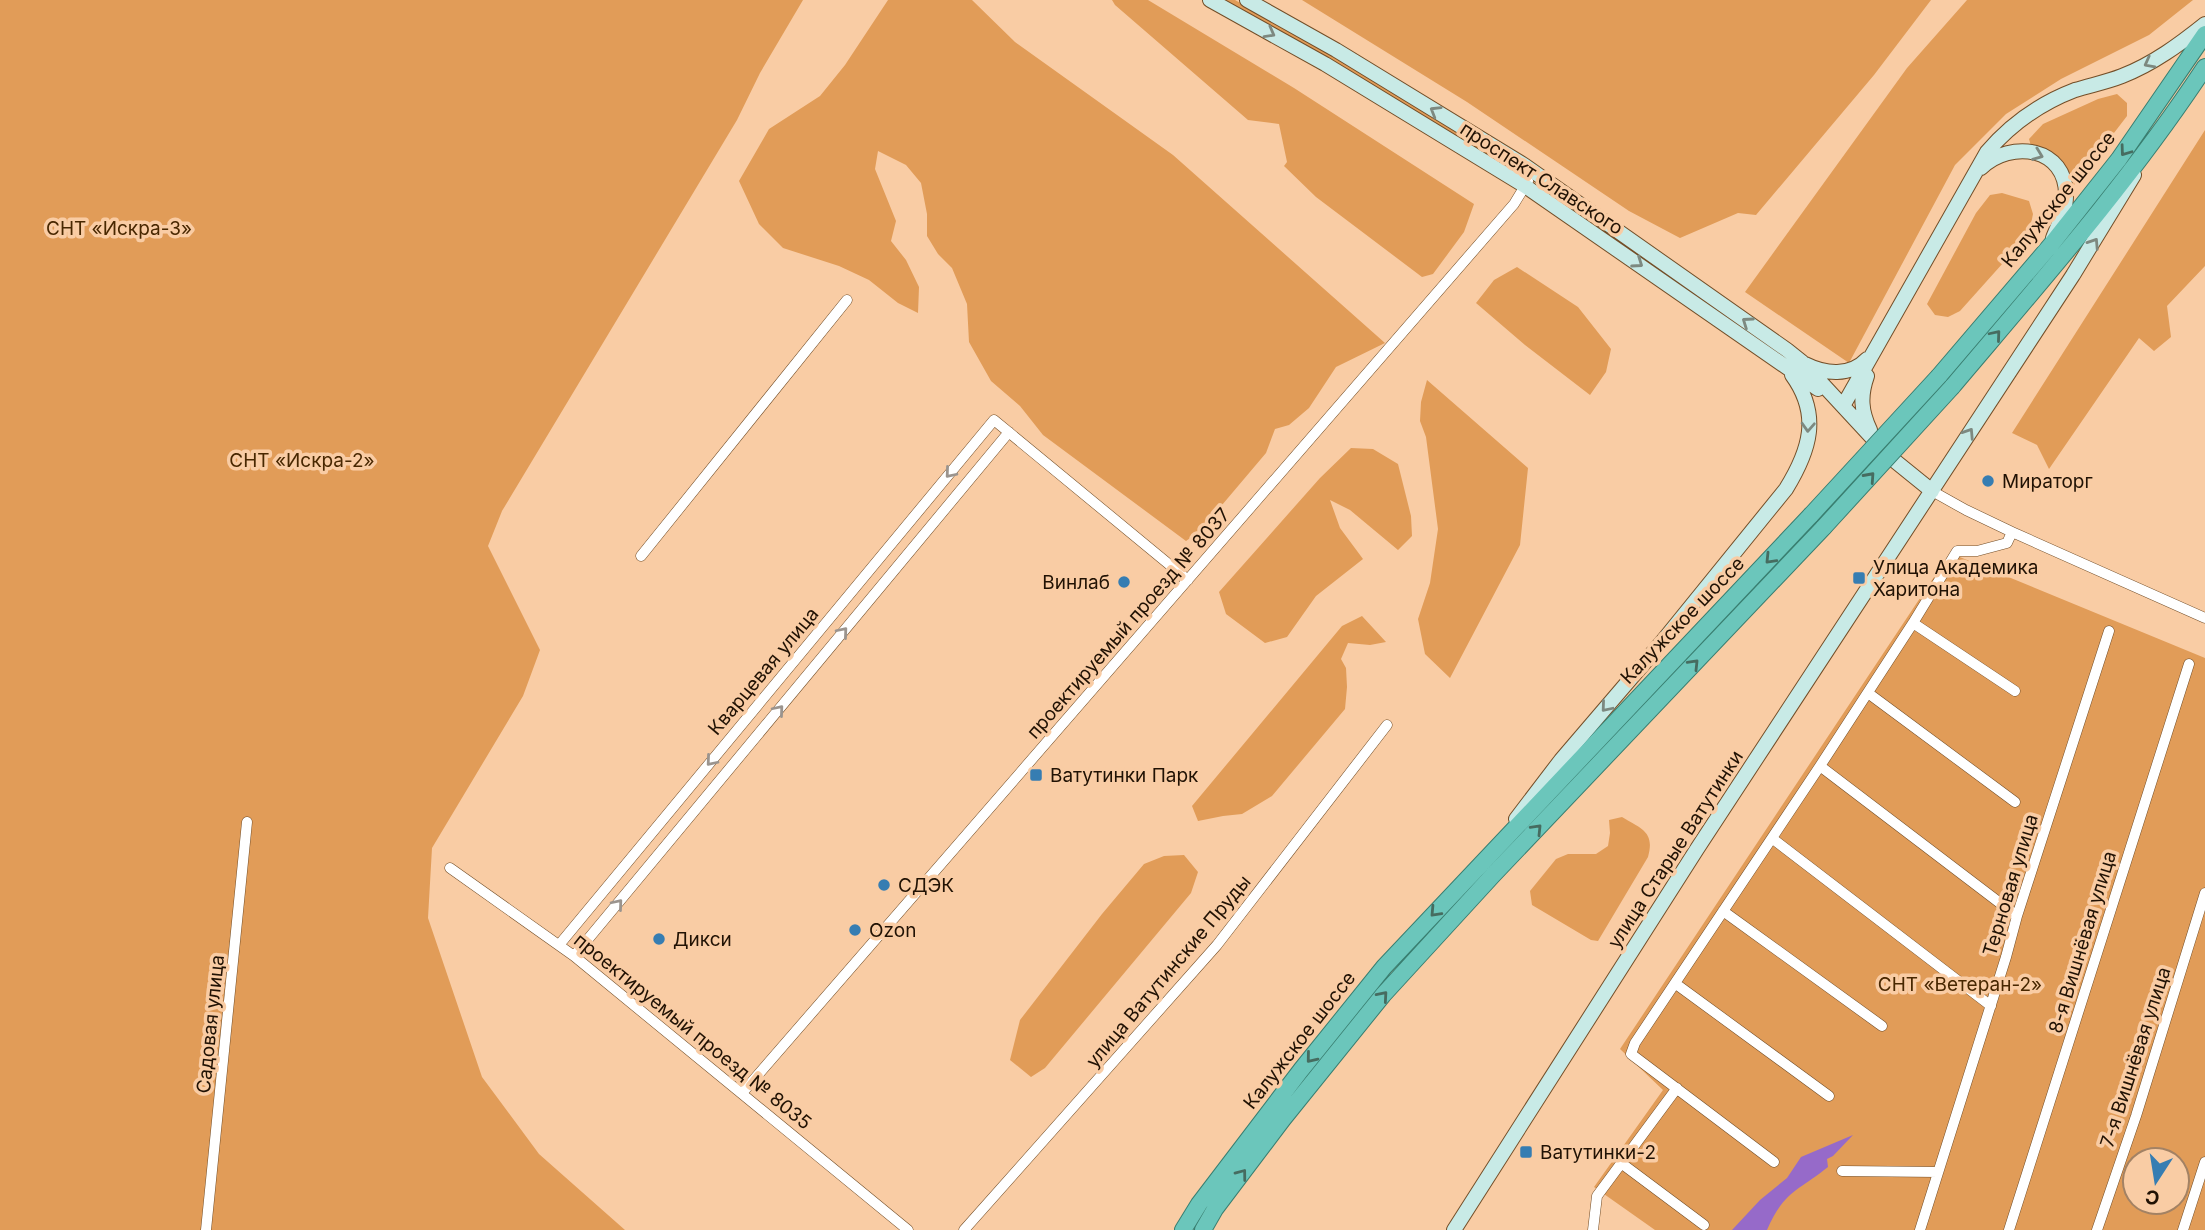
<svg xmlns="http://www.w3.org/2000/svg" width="2205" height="1230" viewBox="0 0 2205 1230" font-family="Inter,sans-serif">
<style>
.green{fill:#e19c58;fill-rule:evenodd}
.water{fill:#966ac9}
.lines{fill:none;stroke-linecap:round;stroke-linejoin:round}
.minor-casing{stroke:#734e28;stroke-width:11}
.secondary-casing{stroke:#734e28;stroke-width:16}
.trunk-casing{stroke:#397e70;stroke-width:18}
.minor{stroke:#fff;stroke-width:10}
.secondary{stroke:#c8eae6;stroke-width:14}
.trunk{stroke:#6bc6bb;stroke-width:16}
.trunk-bridge-casing{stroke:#397e70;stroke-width:18;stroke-linecap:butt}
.trunk-bridge{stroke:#6bc6bb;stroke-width:16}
.oneway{stroke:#7d8980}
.oneway2{stroke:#466c60}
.oneway3{stroke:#9b948e}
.poi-dot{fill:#367db2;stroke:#f9cca4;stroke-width:2.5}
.labels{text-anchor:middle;stroke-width:7;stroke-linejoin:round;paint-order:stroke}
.street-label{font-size:19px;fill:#211204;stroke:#f9cca4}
.park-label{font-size:19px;fill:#482700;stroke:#f9cca4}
.poi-label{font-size:19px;fill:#211204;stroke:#f9cca4;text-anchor:start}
</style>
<rect width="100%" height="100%" fill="#f9cca4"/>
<path class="green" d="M0,0H803L760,73L737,120L502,511L488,546L540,650L523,696L432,848L428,918L482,1077L539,1154L625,1230H0Z
M888,0H972L1015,42L1173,155L1385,343L1336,367L1309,408L1289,425L1275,429L1266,453L1200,531L1186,541L1043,435L1020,406L991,381L969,342L967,304L952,268L938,254L927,236V214L921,183L906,165L878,151L875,169L896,221L891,241L906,260L919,287L918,313L898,303L869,280L839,266L783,248L759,224L739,181L769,129L820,96L845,65Z
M1112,0H1148L1294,88L1474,204L1464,232L1433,274L1422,277L1316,197L1284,166L1287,162L1279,124L1248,120L1115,5Z
M1223,0H1235L1331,54L1515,167L1511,172Z
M1302,0H1931L1874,75L1756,215L1738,213L1680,238L1629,211L1467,102Z
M1967,0H2193L2149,35L2061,79L2006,114L1955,165L1849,363L1745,292L1907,68Z
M2117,94L2127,103V116L2074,185C2066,158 2056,155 2031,146L2029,139L2043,124L2098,99Z
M2205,130V266L2167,306L2171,337L2154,351L2139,338L2049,469L2037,445L2012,433Z
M2002,193L2029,201L2033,214L2029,234L1960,311L1948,317L1935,315L1927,304L1976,213L1990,195Z
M1517,267L1578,307L1611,349L1606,372L1590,395L1525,345L1476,303L1494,280Z
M1427,380L1528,468L1520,545L1450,678L1425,654L1418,619L1430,583L1438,529L1426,437L1420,421L1421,402Z
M1351,448L1373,449L1398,464L1411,516L1412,536L1398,550L1350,510L1330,500L1340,528L1363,559L1316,596L1287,637L1265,643L1226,614L1219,592L1320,478Z
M1950,553L2205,658V1230H1655L1594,1187L1663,1090L1620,1049ZM2135,1160H2177V1202H2135Z
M1362,616L1386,642L1370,645L1348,643L1341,659L1346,668L1347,687L1345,709L1272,796L1242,814L1223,816L1198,821L1192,806L1342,626Z
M1622,817C1642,829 1655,832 1648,857L1598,941L1591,940L1532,905L1530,891L1556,859L1568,854H1596L1608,846L1610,833L1609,820Z
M1184,855L1198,872L1191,893L1045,1068L1031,1077L1010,1060L1020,1020L1102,914L1144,864L1164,856Z"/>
<path class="water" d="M1853,1135L1833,1156L1827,1159L1828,1167C1798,1191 1784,1191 1767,1230H1732L1760,1200L1787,1178L1801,1157Z"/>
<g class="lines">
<g class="minor-casing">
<path id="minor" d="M1932,491L1966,510L2012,532L2205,618
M641,556L847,300
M1913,623L2015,691
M1868,693L2015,802
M1820,766L2017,916
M1773,839L1991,1006
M450,868L574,956L908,1230
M1723,911L1882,1026
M559,945L994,420L1188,580
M574,956L1009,432
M1676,984L1829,1096
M743,1092L1514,204L1528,181
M1774,1162L1631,1054L1635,1043L1820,766L1913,623L1957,551H1977L2007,543L2012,532
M1621,1163L1704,1225
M1842,1171L1938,1172
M206,1230L247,822
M964,1230L1217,945L1387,725
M1593,1230L1597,1196L1677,1088
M1920,1230L2006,957L2017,916L2109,631
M2009,1230L2189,664
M2097,1230L2136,1116L2205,893
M2183,1230L2205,1162"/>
</g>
<g class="secondary-casing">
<path id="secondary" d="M1210,0L1325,64L1525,186L1818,389
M1247,0L1336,50L1524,165L1787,350L1802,362L1890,457L1932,491
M1981,168C2011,139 2067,147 2066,196C2066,211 2058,225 2053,238
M1805,364C1825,374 1850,377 1867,359
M1867,376C1860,396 1861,411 1870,430
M1843,406L1987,152C2010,125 2041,103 2075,90C2091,85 2107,82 2122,76C2153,64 2180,44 2205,24
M1516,819L1561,760L1662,642L1786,489C1810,450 1821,415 1792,375
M1454,1230L1697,849L2073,275L2134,175"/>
</g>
<g class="trunk-casing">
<path id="trunk" d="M1939,376L2050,246L2119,159L2205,34
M1952,387C2039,284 2130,181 2205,67
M1183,1230L1199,1204L1301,1070L1384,967L1811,515
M1203,1230L1215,1209L1283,1119L1383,995L1493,875L1824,527"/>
</g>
<use href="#minor" class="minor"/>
<use href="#secondary" class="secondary"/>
<use href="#trunk" class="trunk"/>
<g class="trunk-bridge-casing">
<path id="trunk-bridge" d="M1811,515L1939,376
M1824,527L1952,387"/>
</g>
<use href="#trunk-bridge" class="trunk-bridge"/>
</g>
<defs><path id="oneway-chevron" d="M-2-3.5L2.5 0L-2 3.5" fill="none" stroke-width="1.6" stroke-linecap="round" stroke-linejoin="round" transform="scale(1.75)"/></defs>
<g class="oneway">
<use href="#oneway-chevron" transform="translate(1270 33) rotate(29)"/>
<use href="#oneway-chevron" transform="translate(2149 63) rotate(152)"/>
<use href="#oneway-chevron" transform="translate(1435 111) rotate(-149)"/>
<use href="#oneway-chevron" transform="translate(2038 155) rotate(21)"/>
<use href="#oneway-chevron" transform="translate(2094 243) rotate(-57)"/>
<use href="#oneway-chevron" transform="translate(1638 263) rotate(35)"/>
<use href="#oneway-chevron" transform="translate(1747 322) rotate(-145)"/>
<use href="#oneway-chevron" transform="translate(1808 427) rotate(93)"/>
<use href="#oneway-chevron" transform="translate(1969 433) rotate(-57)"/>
<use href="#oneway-chevron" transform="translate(1606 707) rotate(130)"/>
</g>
<g class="oneway2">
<use href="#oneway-chevron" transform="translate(2125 151) rotate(126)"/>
<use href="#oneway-chevron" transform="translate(1996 335) rotate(-50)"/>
<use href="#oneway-chevron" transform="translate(1870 477) rotate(-48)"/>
<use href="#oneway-chevron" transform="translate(1770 559) rotate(134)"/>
<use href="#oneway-chevron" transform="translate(1694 664) rotate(-46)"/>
<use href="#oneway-chevron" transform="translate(1537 829) rotate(-46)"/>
<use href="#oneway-chevron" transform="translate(1435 912) rotate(133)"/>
<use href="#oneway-chevron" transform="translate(1383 996) rotate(-49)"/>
<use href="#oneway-chevron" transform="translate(1311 1058) rotate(129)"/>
<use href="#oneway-chevron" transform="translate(1242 1174) rotate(-53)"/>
</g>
<g class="oneway3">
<use href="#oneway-chevron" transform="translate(950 473) rotate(130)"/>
<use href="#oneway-chevron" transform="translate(843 632) rotate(-50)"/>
<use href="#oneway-chevron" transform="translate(779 710) rotate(-50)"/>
<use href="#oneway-chevron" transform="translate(711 761) rotate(130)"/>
<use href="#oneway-chevron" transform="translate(618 904) rotate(-50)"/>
</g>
<g class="poi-dot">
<circle cx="1988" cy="481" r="7"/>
<rect x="1852" y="571" width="14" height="14" rx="3.5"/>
<circle cx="1124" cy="582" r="7"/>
<rect x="1029" y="768" width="14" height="14" rx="3.5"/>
<circle cx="884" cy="885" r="7"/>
<circle cx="855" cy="930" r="7"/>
<circle cx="659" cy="939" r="7"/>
<rect x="1519" y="1145" width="14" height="14" rx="3.5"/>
</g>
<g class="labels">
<g class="street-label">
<text transform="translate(1542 178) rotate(33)" y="7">проспект Славского</text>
<text transform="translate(2058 199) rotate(-51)" y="7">Калужское шоссе</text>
<text transform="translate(1682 620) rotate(-46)" y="7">Калужское шоссе</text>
<text transform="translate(1128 623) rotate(-49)" y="7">проектируемый проезд № 8037</text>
<text transform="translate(763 671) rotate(-50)" y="7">Кварцевая улица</text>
<text transform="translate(1675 849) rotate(-57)" y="7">улица Старые Ватутинки</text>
<text transform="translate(2010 885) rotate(-73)" y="7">Терновая улица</text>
<text transform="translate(2082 942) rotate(-73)" y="7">8-я Вишнёвая улица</text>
<text transform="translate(1168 971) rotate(-50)" y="7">улица Ватутинские Пруды</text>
<text transform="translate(210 1024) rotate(-84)" y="7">Садовая улица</text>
<text transform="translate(693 1031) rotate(39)" y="7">проектируемый проезд № 8035</text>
<text transform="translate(1299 1040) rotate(-52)" y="7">Калужское шоссе</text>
<text transform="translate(2135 1057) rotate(-72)" y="7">7-я Вишнёвая улица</text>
</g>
<g class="park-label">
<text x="119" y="235">СНТ «Искра-3»</text>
<text x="302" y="467">СНТ «Искра-2»</text>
<text x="1960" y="991">СНТ «Ветеран-2»</text>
</g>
<g class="poi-label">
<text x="2002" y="488">Мираторг</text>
<text x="1873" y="574">Улица Академика<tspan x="1873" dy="22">Харитона</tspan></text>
<text x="1110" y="589" text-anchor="end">Винлаб</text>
<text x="1050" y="782">Ватутинки Парк</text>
<text x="898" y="892">СДЭК</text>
<text x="869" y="937">Ozon</text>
<text x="673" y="946">Дикси</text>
<text x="1540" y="1159">Ватутинки-2</text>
</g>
</g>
<g transform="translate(2156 1181) rotate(192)"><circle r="33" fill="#f9cca4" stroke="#a38264" stroke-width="2"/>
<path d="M0-5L12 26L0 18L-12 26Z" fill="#367db2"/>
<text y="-10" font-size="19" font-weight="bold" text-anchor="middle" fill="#211204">С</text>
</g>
</svg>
